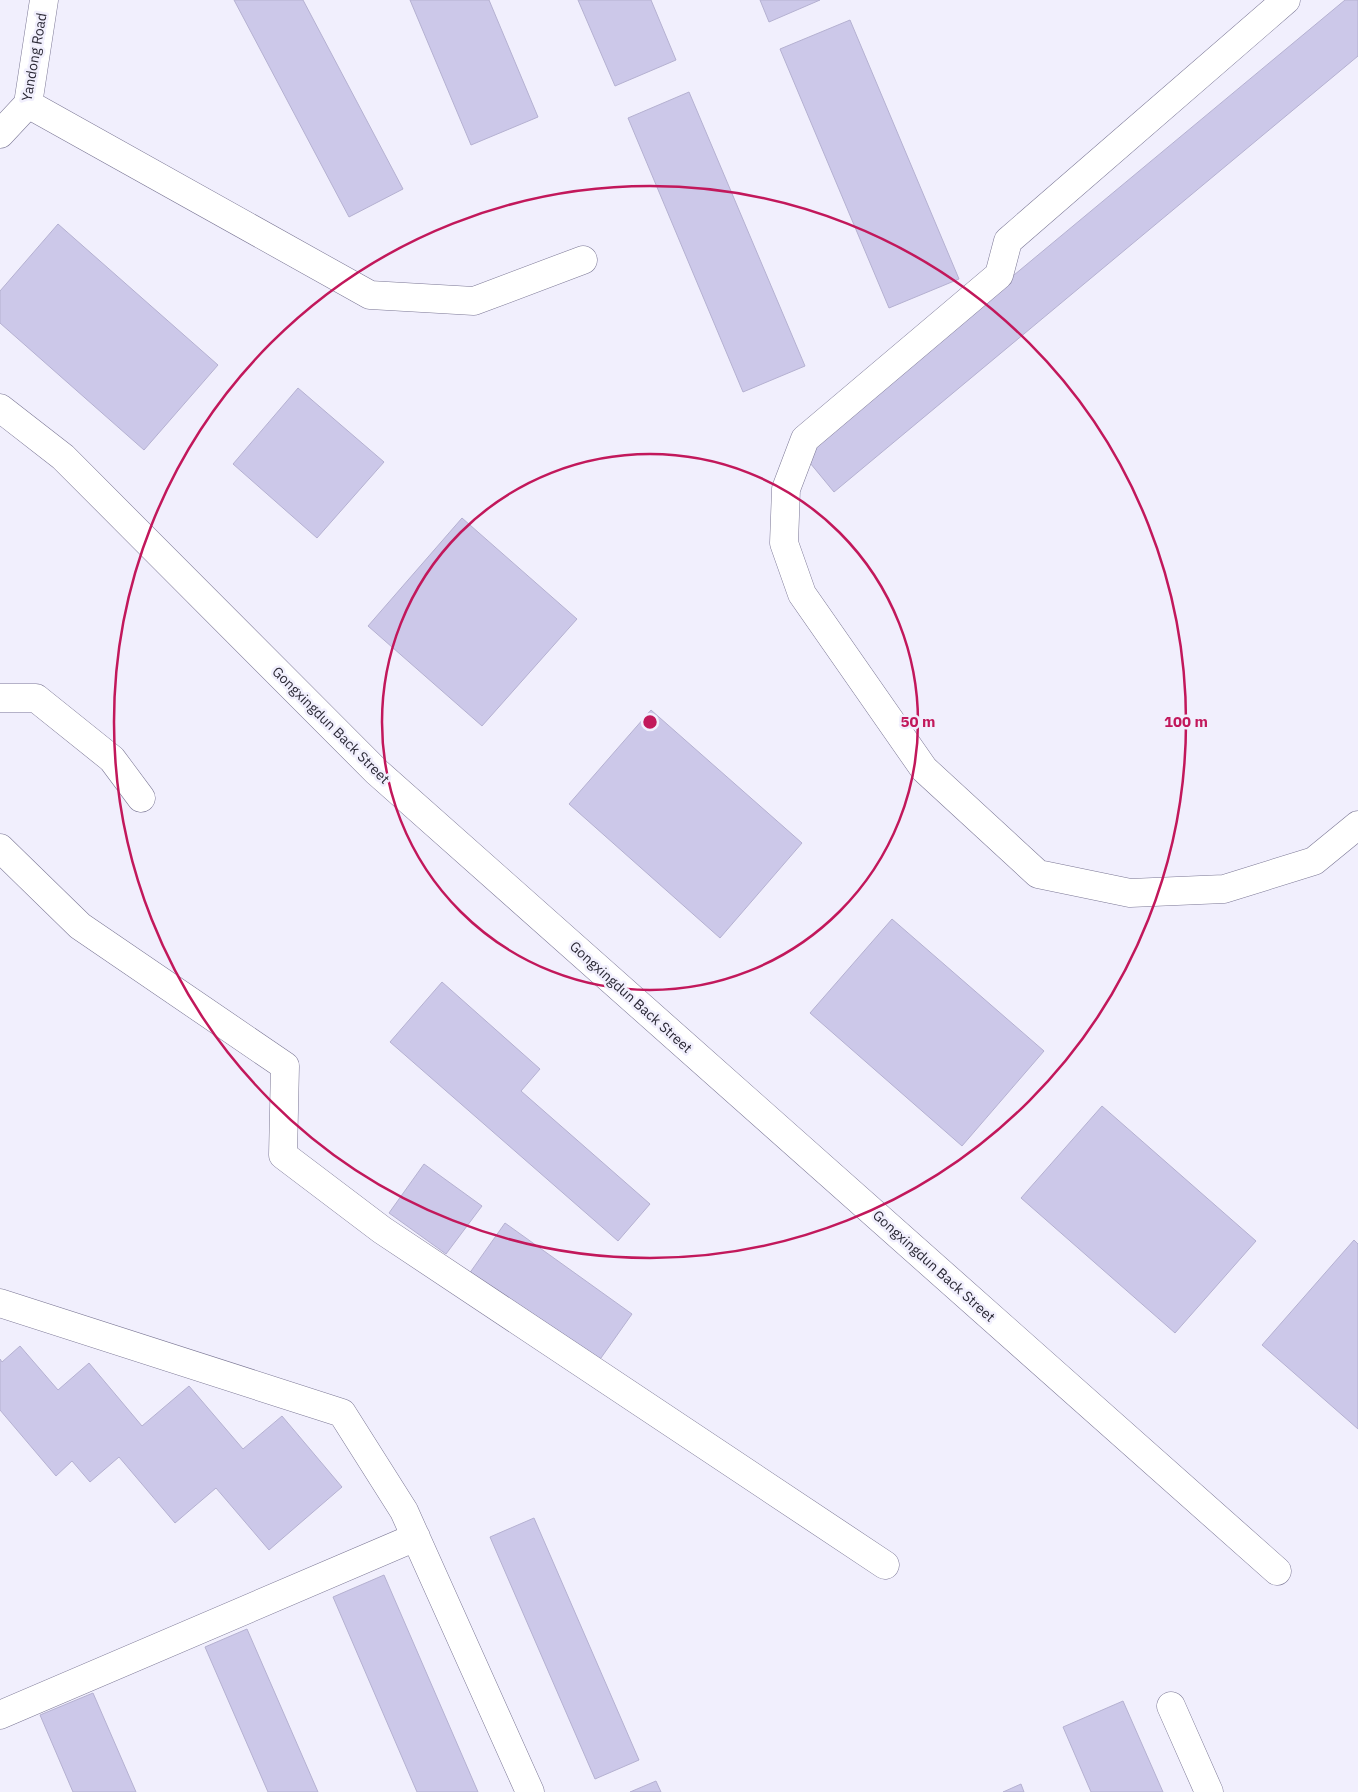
<svg xmlns="http://www.w3.org/2000/svg" width="1358" height="1792" viewBox="0 0 1358 1792" font-family="'IBM Plex Sans',sans-serif">
<style>
.building{fill:#ccc8e9;stroke:#b5b1d1}
.lines{fill:none;stroke-linecap:round;stroke-linejoin:round}
.minor-casing{stroke:#7b7795;stroke-width:29}
.minor{stroke:#fff;stroke-width:28}
.ring{fill:none;stroke:#c2185b;stroke-width:2.5}
.labels{text-anchor:middle;stroke-width:5;stroke-linejoin:round;paint-order:stroke}
.street-label{font-size:14px;fill:#2b2936;stroke:#f1effd}
.centre{fill:#c2185b;stroke:#f1effd;stroke-width:2.5}
.ring-label{font-size:15px;text-anchor:middle;font-weight:bold;fill:#c2185b;stroke:#f1effd;stroke-width:5;stroke-linejoin:round;paint-order:stroke}
</style>
<rect width="100%" height="100%" fill="#f1effd"/>
<path class="building" d="M234,0H303L403,189L349,217Z
M410,0H489L538,117L471,145Z
M578,0H651L676,60L615,86Z
M760,0H820L769,22Z
M1345,0H1358V56L834,492L801,452Z
M850,20L959,279L889,308L780,49Z
M689,92L805,366L743,392L628,118Z
M58,224L218,365L144,450L0,323V291Z
M298,388L384,462L317,538L233,464Z
M462,518L577,619L482,726L368,626Z
M651,710L802,843L720,938L569,804Z
M892,919L1044,1051L962,1146L810,1013Z
M442,982L540,1069L521,1091L650,1204L618,1241L390,1042Z
M1102,1106L1256,1241L1175,1333L1021,1198Z
M424,1164L482,1206L446,1254L389,1213Z
M505,1223L632,1314L596,1365L469,1274Z
M1354,1240L1358,1244V1429L1262,1345Z
M20,1346L58,1390L89,1363L142,1426L189,1386L243,1449L282,1416L342,1487L269,1550L216,1488L175,1523L119,1457L90,1482L72,1461L56,1476L0,1410V1359L2,1362Z
M534,1518L639,1760L595,1779L490,1537Z
M384,1575L478,1792H417L333,1597Z
M247,1629L318,1792H268L205,1647Z
M93,1693L136,1792H73L40,1715Z
M1123,1701L1163,1792H1091L1063,1727Z
M656,1781L661,1792H630Z
M1021,1784L1024,1792H1003Z"/>
<g class="lines">
<g class="minor-casing">
<path id="minor" d="M1286,0L1008,241L999,275L805,439L786,489L784,543L802,594L924,769L1038,874L1130,893L1224,889L1314,861L1358,825
M28,104L370,295L474,301L583,260
M0,134L28,104L44,0
M0,408L63,457L377,772L1277,1571
M0,698H36L112,759L141,798
M0,848L80,926L285,1066L283,1155L382,1230L885,1565
M0,1303L342,1413L404,1511L530,1792
M1171,1706L1209,1792
M0,1715L416,1537"/>
</g>
<use href="#minor" class="minor"/>
</g>
<g class="ring">
<circle cx="650" cy="722" r="268"/>
<circle cx="650" cy="722" r="536"/>
</g>
<g class="labels">
<g class="street-label">
<text transform="translate(34 57) rotate(-80)" y="5">Yandong Road</text>
<text transform="translate(331 725) rotate(45)" y="5">Gongxingdun Back Street</text>
<text transform="translate(631 997) rotate(42)" y="5">Gongxingdun Back Street</text>
<text transform="translate(934 1266) rotate(42)" y="5">Gongxingdun Back Street</text>
</g>
</g>
<circle cx="650" cy="722" r="8" class="centre"/>
<g class="ring-label">
<text x="918" y="727">50 m</text>
<text x="1186" y="727">100 m</text>
</g>
</svg>
